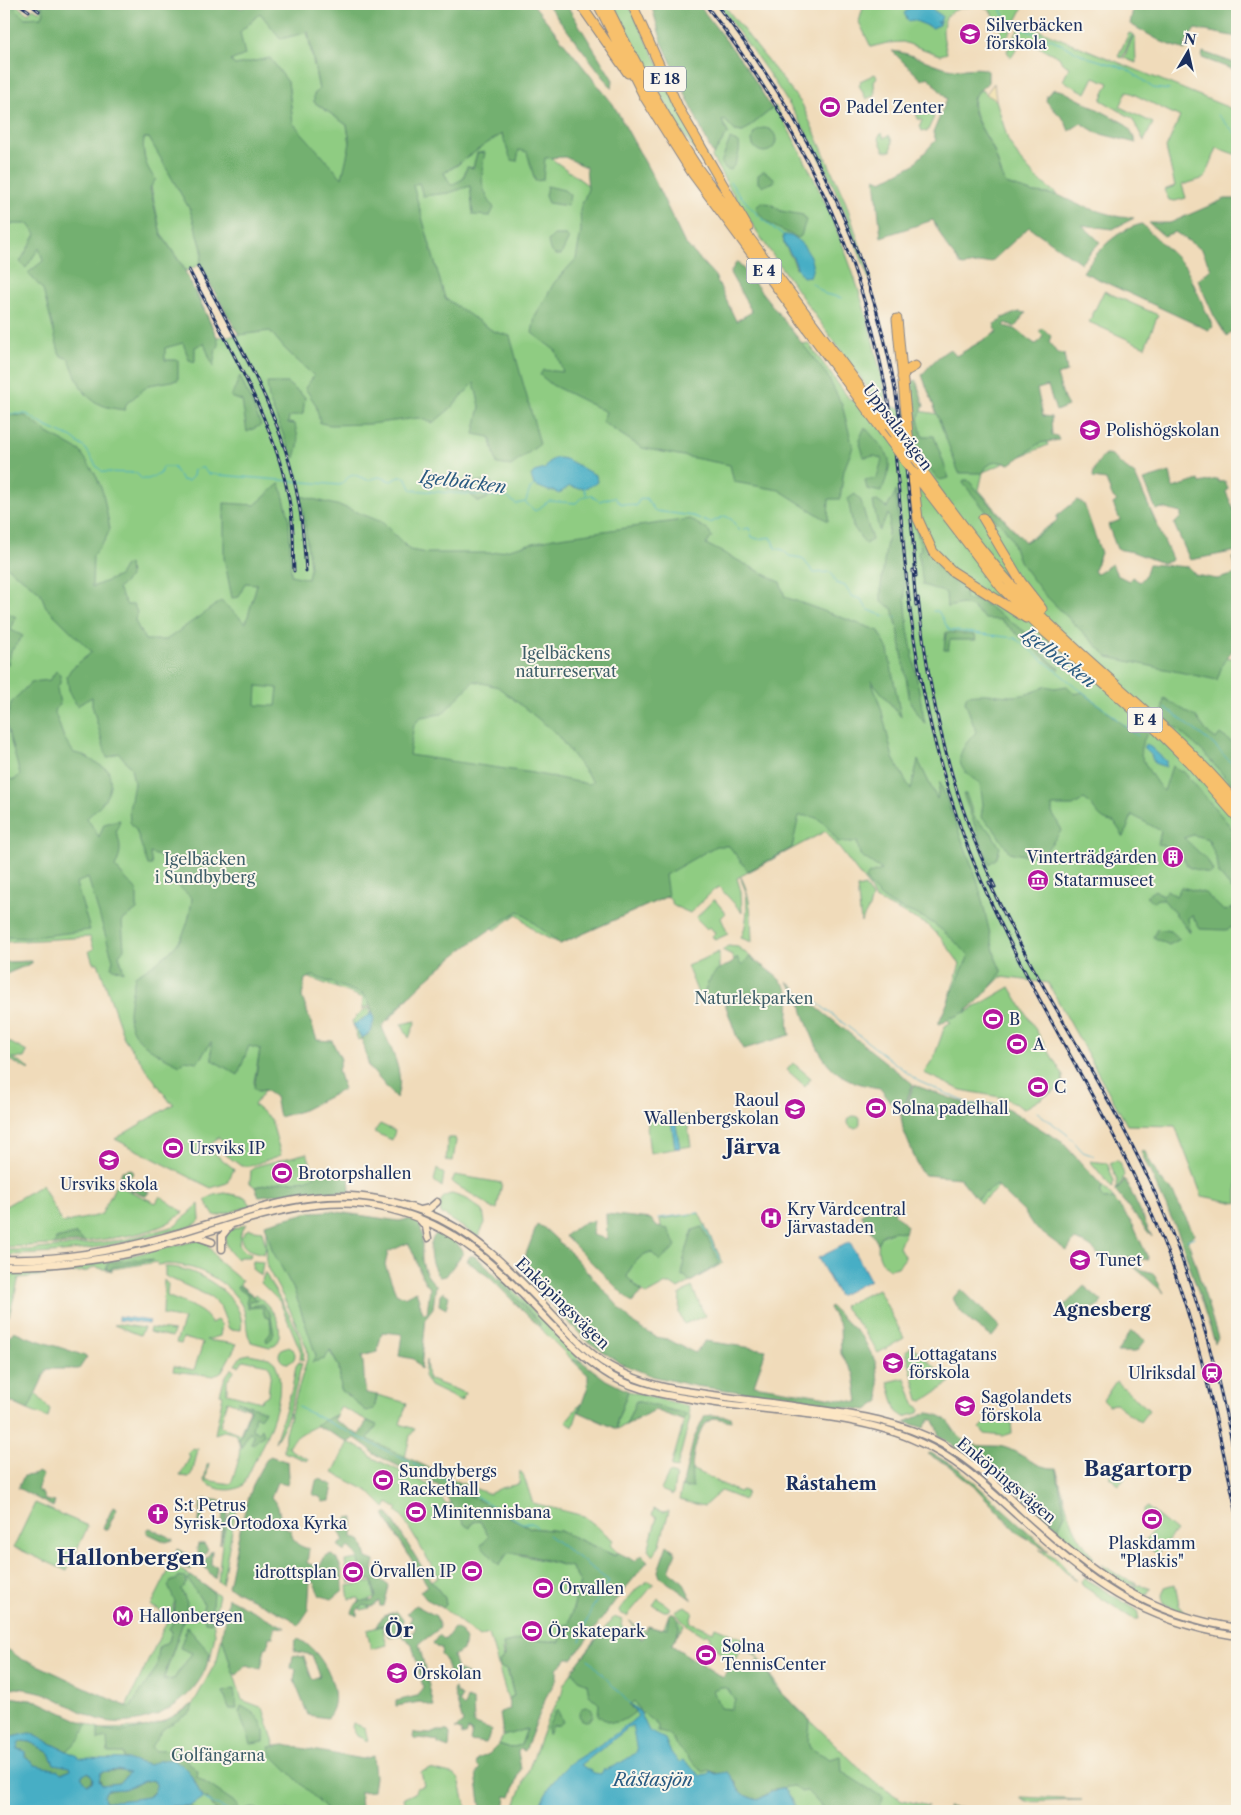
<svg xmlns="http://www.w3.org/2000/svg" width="1241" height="1815" viewBox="0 0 1241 1815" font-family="'Libre Caslon Text',serif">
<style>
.green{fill:#8fcc82;stroke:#557e70;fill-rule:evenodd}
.forest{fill:#73b070;stroke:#477067;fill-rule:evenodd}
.sand{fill:#eeda9e;stroke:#84847e}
.water{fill:#46aec5;stroke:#306e92;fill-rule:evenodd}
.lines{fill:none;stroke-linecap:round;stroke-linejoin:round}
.stream{stroke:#46aec5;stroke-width:1}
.secondary-casing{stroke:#86858c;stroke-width:9}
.highway-casing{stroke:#86858c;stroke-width:11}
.secondary{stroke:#fce6c4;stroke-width:6}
.highway{stroke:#f7c06c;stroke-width:9}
.rail-casing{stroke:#1b2f5e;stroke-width:3}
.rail{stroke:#fbf7ec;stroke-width:1;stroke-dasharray:4;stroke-linecap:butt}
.highway-bridge-casing{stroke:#86858c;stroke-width:11;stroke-linecap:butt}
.highway-bridge{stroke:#f7c06c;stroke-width:9}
.labels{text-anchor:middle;stroke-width:4;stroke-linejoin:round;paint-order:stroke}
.shield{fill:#fbf7ec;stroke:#5e6b89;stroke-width:1}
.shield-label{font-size:15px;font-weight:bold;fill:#1b2f5e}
.poi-label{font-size:16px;fill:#1b2f5e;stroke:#fbf7ec;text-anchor:start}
.street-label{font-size:16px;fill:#1b2f5e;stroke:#fbf7ec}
.park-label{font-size:16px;fill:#3e5e69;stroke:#fbf7ec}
.water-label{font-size:18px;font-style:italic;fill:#2a5b82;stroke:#fbf7ec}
.neighbourhood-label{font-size:18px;font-weight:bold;fill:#1b2f5e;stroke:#fbf7ec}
.district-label{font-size:21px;font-weight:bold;fill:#1b2f5e;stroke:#fbf7ec}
</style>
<rect width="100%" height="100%" fill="#fbf7ec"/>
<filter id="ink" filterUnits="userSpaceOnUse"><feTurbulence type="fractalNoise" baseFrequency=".02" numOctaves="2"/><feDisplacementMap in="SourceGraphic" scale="10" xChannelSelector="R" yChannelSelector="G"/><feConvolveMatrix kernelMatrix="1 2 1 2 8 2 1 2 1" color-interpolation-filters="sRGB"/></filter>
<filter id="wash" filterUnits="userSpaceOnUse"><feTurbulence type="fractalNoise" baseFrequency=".0096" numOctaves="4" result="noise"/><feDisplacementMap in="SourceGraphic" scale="20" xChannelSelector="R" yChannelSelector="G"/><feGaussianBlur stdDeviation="1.12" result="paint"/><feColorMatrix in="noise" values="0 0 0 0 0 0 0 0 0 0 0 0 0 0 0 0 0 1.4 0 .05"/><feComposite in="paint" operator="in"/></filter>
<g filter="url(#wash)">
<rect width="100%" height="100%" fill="#f0dbba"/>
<path class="green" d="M11,4H15L28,14L33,8L40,12L41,9L33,4L42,6L44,12L42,17L25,18Z
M613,4H628L736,214L675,121Z
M717,4H723L802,104L846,203L871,279H869C858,251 849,221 837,194C807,124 763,63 717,4Z
M864,4H1025L1008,36L999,37L1001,30L990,10C982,6 975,6 967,7C938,11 941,31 947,53L940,55L903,42L887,43L871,47L859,22Z
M260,13L307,31L319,90L314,102L347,125L350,143L447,178L444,173L459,164L468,154L502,134L522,137L593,189L747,356L808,343L850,400L880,405C822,323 760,245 712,157L728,133L722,121L725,120L735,131L743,132L775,106C820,183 855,263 875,350C879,367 886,388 886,406L938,414L953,355L957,356L1006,327L1019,332L1034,344L1030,393L1048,445L983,472L979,490L1024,542L1076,509L1090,567L1098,577L1224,657L1237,659V1203L1202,1196L1175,1126L1127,1125L1048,983L1001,977L965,1013L1010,987L1063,1075L1062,1086L1024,1109L1005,1098L961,1090L924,1073L934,1057L945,1026L951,1022L947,1020L944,1014L960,964L942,939L928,925L875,899L869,887L826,831L737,878L741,892L742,912L719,887L714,890L690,913L674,906L668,896L560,944L536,932L517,914L495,930L489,925L443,957L388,1021L370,1001V1006L362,1009L363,998L294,972L258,1048L260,1049L254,1082L258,1091L265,1090L254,1105L271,1119L281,1155L250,1166H241L222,1152L226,1142L218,1137L210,1146L214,1150L213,1152L234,1169L227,1183L211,1188L115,1139L174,1104L170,1102L124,1038L98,963H93L89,951L94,949L90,937L4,942V179L197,294L217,337L239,335L293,123L288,82L235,65L230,60L240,32ZM477,153L483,165L463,178L467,167L473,168ZM783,237L796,240L801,245L796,268C793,256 784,249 783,237Z
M1022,23L1237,111V155L1217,148L1205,178L1182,185L1186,198L1175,201L1169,200L1164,190L1175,186L1166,148L1180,117L1127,91L1120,107L1153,123L1144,141L1132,118L1101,100L1109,83L1094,77L1086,93L1063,81L1069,67L1062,63L1059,57L1025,40L1022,41L1011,58L1007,51Z
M1129,33L1133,34L1122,58L1118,56Z
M1133,36H1135L1136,63L1124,58Z
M875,74L877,77L874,81L875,95L866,99L859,85L861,83L860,81Z
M981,90L996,100L1008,140L1020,160L1036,178L1058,195L1034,193L1006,184C999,172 998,159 992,147C984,131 969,113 975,94Z
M923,105L934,117L927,132L922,131L920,126L922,120L918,119L915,109Z
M882,133L884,138L889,135L892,141L891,151H884L878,137Z
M144,138H149C170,171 197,211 202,250C203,255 201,261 199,265L186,271L161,234L143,149Z
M1104,291L1158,315L1145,347L1089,322Z
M741,877C752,898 751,919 752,942L741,938C747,926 748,906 746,893C745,887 741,882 741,877Z
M865,886L872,898L869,908L861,922L857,888Z
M714,899L726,913L721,918L728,934L715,940L712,936L715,933L710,927L707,929L696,918Z
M728,946L738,947L780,980L737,1037L722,995L702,1003L687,966L719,952V969L731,965L734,961L732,955L722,950Z
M370,1008V1015L365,1018L358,1034L363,1039L358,1040L352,1021L362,1011Z
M416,1021L409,1038L401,1024Z
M4,1039L27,1052L24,1058H12L30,1069L29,1070L4,1057Z
M793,1063L811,1078L805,1086L787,1070Z
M650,1114L671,1117V1119L686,1115L691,1146L650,1153L647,1129Z
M848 1122a6 6 0 1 1 12 0a6 6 0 1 1-12 0Z
M380,1124L395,1131L392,1140L374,1132Z
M448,1138H455L456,1141L453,1161L446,1160Z
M307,1153L315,1176L308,1180L280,1182L255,1187L250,1183L251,1170L257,1166Z
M1117,1160C1128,1179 1124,1175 1116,1192L1117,1180L1110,1163Z
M1090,1161L1107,1163L1114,1181L1112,1188Z
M437,1168L444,1174L442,1187L434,1181Z
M455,1175L502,1183L497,1209H492C484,1199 454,1186 452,1181Z
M995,1184L998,1188L980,1203L977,1199Z
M42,1185L62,1223L101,1215L116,1185L156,1203L160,1196L183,1212C160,1235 116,1237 85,1242L75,1234L56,1239L55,1245L4,1247V1207Z
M1102,1186L1114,1199L1105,1200L1100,1195Z
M225,1193L245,1197L252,1206L217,1216L213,1214L205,1200L214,1195Z
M452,1194L467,1199L483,1211L485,1223L478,1237L441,1213C439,1203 441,1195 452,1194Z
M199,1204L200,1220C193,1229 176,1230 165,1233C111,1247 59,1255 4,1255V1250H29L123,1240L175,1226Z
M699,1213L723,1263L678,1289L671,1284H666L646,1295L627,1277C629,1267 641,1253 651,1252L657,1258L662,1235L660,1219Z
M246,1224L241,1232L239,1244L244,1251L251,1254L250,1257H240L237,1259C228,1251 222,1243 228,1231Z
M248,1229L262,1231L266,1247L264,1254C253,1251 242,1251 241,1237Z
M896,1230L905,1233L899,1247L905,1258L898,1267L890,1269C878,1263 876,1249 880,1237Z
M266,1233H268C273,1254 285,1270 294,1289C303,1310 310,1334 316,1356L313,1361L329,1350L339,1367L341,1390L374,1409L377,1395L407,1403L400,1424L415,1429L410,1436L405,1458L368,1439L376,1425L341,1407L336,1415C329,1417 328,1420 322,1423C309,1430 298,1433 288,1446L292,1451L308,1459L307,1461L284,1452L285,1433L308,1356L307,1348L289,1308L267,1267Z
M200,1240L206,1242L219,1262L242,1281L240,1285L254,1296L256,1294C270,1306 287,1325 276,1344L270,1347L251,1342C245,1332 248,1319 243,1308C230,1280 189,1260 158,1265L157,1262L112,1269V1271L94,1267L88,1271L19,1278L9,1316L4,1315V1269L59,1267L102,1262Z
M253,1261L263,1262L261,1276L252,1269Z
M165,1267C193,1265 248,1297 241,1330L229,1329L220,1306L211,1297L165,1276Z
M265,1272C273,1292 310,1340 303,1360L300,1359L301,1352L280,1302L261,1283Z
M501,1277L581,1361L572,1360L539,1327L540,1323L498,1280Z
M164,1280L168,1284L167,1296C180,1302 206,1309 211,1323L217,1320L222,1325L220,1336L206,1340L237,1344L222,1371L214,1376L173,1371L174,1366L194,1370L203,1343L183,1338L181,1344L176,1343L184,1319L163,1315Z
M692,1287L705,1316L684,1324L679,1313L680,1294Z
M878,1289L904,1338L878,1353L863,1330L843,1306Z
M119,1324L144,1328L140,1335L114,1325Z
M150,1328L174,1331L172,1337L149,1332Z
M912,1346L951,1382L923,1401L919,1400L906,1351Z
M279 1355a8 8 0 1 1 16 0a8 8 0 1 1-16 0Z
M249,1354L269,1358L275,1363C292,1398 258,1451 244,1484C234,1494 213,1490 204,1481L207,1465L209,1463L206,1480L231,1484C236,1468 245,1449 235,1434L224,1431L215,1434L223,1395L220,1394L225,1377L231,1369H233L234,1372L227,1381V1393L261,1402L262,1399L268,1395L271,1370L268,1365L243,1360L239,1366L235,1365L241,1356ZM227,1401L250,1409L240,1434L220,1426Z
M426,1360L428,1379L465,1393L461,1401L430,1386L424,1376Z
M299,1362L302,1363C295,1388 290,1421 275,1442L292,1389L296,1366Z
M905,1378L914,1404L920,1408L919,1413L904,1417L897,1412L888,1382Z
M1116,1381L1149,1410L1140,1422L1116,1404L1108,1405L1103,1400Z
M628,1391L688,1406L690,1418L677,1468L671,1467L684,1421L636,1401L626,1425L617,1429V1421Z
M35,1393L50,1409L48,1418L28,1410Z
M581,1403L573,1427L566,1421Z
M994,1414L1011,1422L1012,1433L1003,1436L985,1434L980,1428Z
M348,1442L366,1451L371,1457L435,1488L446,1505L451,1503L465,1525L469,1527L473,1522L480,1521L489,1537L485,1541L500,1564L508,1552L571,1567L580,1582L569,1624L563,1626L560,1642C540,1641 516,1634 502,1650L514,1696L508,1700L489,1634L479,1637L443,1608L446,1605L445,1598L431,1581L438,1576L401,1515L396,1511L398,1509L388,1503L385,1508L368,1491L333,1473Z
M192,1448L198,1449L193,1471L189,1477L180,1476L190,1457L188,1453Z
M1056,1468C1066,1504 1069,1528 1094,1558L1090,1564L1088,1561L1090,1560L1058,1529L1065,1514Z
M1115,1469L1126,1477L1119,1485L1109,1477Z
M692,1470C709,1475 723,1486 739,1492L742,1490L747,1492L744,1500L721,1491L704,1506L679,1500L682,1487L687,1488L692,1485L690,1481Z
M520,1471L523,1474L533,1503L584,1516L613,1540L610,1545L617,1552L616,1556L560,1531L531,1528L459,1490V1482L489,1494L501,1488L519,1484Z
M669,1473L676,1475L673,1495L661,1490Z
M35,1503L88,1526L67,1571L14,1547Z
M1147,1507L1176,1531L1157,1554L1143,1543L1155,1528L1143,1519V1510Z
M234,1508H236L222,1585L218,1581C220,1563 222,1521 234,1508Z
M654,1509L663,1512L669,1511L660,1544L653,1556L648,1550L657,1517L652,1515Z
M1039,1549C1056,1554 1065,1568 1076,1581Z
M358,1559L361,1581L349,1583L345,1561Z
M172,1564L219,1595L216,1608L212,1612L215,1634L210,1661V1653L194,1638L192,1653L183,1669H180L174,1679L163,1681L186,1613L181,1588L186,1584V1578L173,1606L174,1620L169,1629L172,1631L169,1641L159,1647L158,1667L130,1708L126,1707L170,1615L151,1606Z
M1101,1564L1121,1577L1137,1584C1118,1586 1111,1579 1101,1564Z
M1084,1578L1137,1610L1139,1619H1133L1083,1586L1081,1581Z
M648,1581L654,1584L627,1616L620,1613L619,1611L636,1589Z
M372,1582L375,1598L369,1599L370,1608L361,1610L359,1598L349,1599L347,1586Z
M1175,1584L1179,1605L1187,1615L1163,1603L1162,1595L1165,1587Z
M1141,1585L1151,1589L1145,1598L1127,1587Z
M658,1598L670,1608L668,1611H664L653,1605Z
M685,1606L693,1612L690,1622L713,1632L715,1627L739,1637L750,1644L782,1693L874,1782L902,1800L928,1806L927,1808L923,1811H513L548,1718L561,1696L564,1684L586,1652L614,1617L622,1620L621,1626L642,1639L643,1634L629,1621L646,1631L648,1626L658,1629L664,1628L669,1614L672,1612L684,1625L671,1645L723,1678L731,1665L749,1675L759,1658L742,1648L734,1661L716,1650L717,1647L710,1640L711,1636L706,1633L704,1636C692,1629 682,1623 675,1611Z
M382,1626L387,1645L371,1649L367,1630Z
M222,1636L242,1700L263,1708L275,1746L279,1747L356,1811H4V1697L37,1701L73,1719L101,1729L149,1728L171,1718L193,1704L217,1660Z
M353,1723L365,1728L368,1741L357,1736L352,1727Z
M527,1728L521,1745L511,1748L499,1744L503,1736Z
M430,1769L455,1775L459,1779L467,1811H407L404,1798L415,1793L416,1788L424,1786L421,1772Z
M1021,1797L1082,1800L1027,1802L1021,1799Z
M947,1807L994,1811H995L948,1810Z"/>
<path class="forest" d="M4,4H11L25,18L42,17L44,12L42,6L37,4H231L241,8L252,4H533L613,104L652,175L684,242L715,276L736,321L752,312L730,273L737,261L827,375L842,405L853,447L844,470L840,499H829L828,521L779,490L734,482L730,465L642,448L602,422L606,412L552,385L540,375L543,370L563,372L556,351L532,333L535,317L554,283L576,259L581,231L580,209L588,189L586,167L565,157L545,158L543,180L535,181L527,152L519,150L517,161L511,160L502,134C481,146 464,161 444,173L451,185L463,179L467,167L473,168L477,153L485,152C481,177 479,187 494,208L490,216L473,215L470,186L449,193L423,196L419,183L413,185L445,298L493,331L510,336L540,444L511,466L497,464L490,437L474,434L480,406L474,383L450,409L433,423L418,418L370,424L331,425L320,423L316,405L305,388L314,376L285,349L270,331L239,335L199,265L203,252L190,210L149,138H144C142,153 145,168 156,179L150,188L161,234L183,267L217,337L219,346L216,349L213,367L204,343L195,347V362L189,360L183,343L165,348V360H178V380L149,385L126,404L125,410C86,406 82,392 69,359L61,356L59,352L43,290L28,273L43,261L39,248L26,268L20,262L36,234L29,224H10L4,220ZM260,13L281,39L308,32L319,90L314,94V102L347,125L350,143L342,178L293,123L288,82L270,58L235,65L230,61L245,55L240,32Z
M547,4H566L613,80L612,88Z
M651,4H698L748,69L772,109L743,132L735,131L725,120L722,121L728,133L713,155L662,42Z
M1134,4H1237V37L1195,29L1185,44V50L1162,42L1130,24Z
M892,51C914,53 932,66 953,69C963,71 979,65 988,71V82C984,88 974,92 973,100C971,118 987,135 994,151C998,162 1000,173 1006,184L1034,193L1058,195L1081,206L1120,217L1134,218L1113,229L1082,225L1100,242L1081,263L1029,227L991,262L962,266L947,247L933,220L881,237L875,178L882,181L913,165L936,140L933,133L947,99L928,77L922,80Z
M1203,52L1237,64V71L1202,58Z
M1054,89L1063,91L1124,123L1131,131L1136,143L1097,133L1081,123L1069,131L1065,121L1046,101L1047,95Z
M752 140a12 12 0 1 1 24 0a12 12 0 1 1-24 0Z
M730,139L739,143C741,150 736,166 730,170L725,168L721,163Z
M764,171L774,178V182L764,186L758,183V175Z
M547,186L564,190L570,195L568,206L548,203L545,196Z
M1225,199H1237V324L1227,337L1214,316L1198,280L1211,269L1202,250L1175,232L1164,236L1149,223H1170Z
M761,202L771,204L781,211L803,215L806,220L801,236L798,238C781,229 766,226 756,208Z
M1142,224L1186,267L1213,327L1208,330L1083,272C1097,251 1116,230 1142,224Z
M554,235H566L569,238L561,255H555L550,250L548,241Z
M1019,312L1026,313L1015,327L1006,323L1004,326L1015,329L1035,344L1038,343L1043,336L1039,332L1042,328L1051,336L1049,342L1057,353L1064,354L1067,372L1057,375L1064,399L1068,406L1056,411L1048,386L1037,389L1043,416L1051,417L1052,436H1057L1059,440L1040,443L1010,464L995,461L986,467L983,473H959L922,375C931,364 938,356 950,349L956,356L997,332L994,324L1001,321L1002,318Z
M240,376L261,425L247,432L242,401L231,397Z
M916,380L924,406L918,418L922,436H934L949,478L939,480L912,446L908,384Z
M267,383H287L305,397L303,414L289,417L288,423L295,424L299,443L295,458L292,456L269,400Z
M8,415L26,416L48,433L80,451L96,475L103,493L110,529L105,540L93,556L92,587L119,576L124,567L129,564L130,577L118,589L127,605H134L137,612L135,621L145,640H166L221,601L246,623L257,584L245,583L239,597L232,598L224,558V503L255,505L280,483L289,517L291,575L308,579L310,567L301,496L344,507L382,522L410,550L427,553H493L553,538L690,519L709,531L712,537L706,544L780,582L785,597L879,631L888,650L901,717L871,680L881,708L893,758L911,790L918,760L937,799L940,782L977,879L996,959L1002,972C990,988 969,1017 948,1018L945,1022L938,1024L969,955C958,945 947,933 934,924C905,905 889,913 865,879L869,874L882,870L860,855L857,842H838C826,825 821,814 799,816L792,848L748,871L729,846H716L665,875L668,896L560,944L519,911C474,938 413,985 382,1027C390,1048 407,1075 396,1098L369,1067L362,1038L371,1032C374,1017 373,1008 364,995L313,976L305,979L302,997L317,1040L332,1041L341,1059L338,1071L344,1089L301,1111L279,1117L275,1097L265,1090L258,1091L254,1088L260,1049L249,1046L238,1075L212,1060L211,1042L198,1062L185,1060L180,1065C160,1055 129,1042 129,1015C129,1002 133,988 135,976C172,953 187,944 192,898C179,887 165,875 161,857L150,853L152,865H148L136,830L130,822L129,810L134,783L131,768L119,753L107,758L92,705V697L77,706L69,690L67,676L71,669L92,652L46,607L40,592L4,565V416ZM474,681L498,687L555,732L593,782L588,784L533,773L409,755L414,725L421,717L442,714ZM257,686L278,688L276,706L256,705Z
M865,427C889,457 897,454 881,492L867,489L865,480L877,478L882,459L875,456L864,457L859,440Z
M1107,454L1112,455L1119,463L1135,475L1172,559L1171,561L1162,563L1133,552L1117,549L1108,525L1120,520L1113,504L1117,501L1112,496L1106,480L1093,478C1093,469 1099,458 1107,454Z
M1170,472L1173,488L1199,480L1200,483L1217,479L1219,482L1225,481L1228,488L1226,492L1237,517V551L1190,560L1174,524L1181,517V513L1162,508L1156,510L1144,480Z
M445,480L492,482L488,498L479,502L467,492L447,489Z
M964,480H968L1025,542L1045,531L1057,520V516L1077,500L1084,504L1101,553L1094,570L1096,574L1112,564L1117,575L1129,581L1132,577L1140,582L1145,576L1149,564L1189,567L1195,575L1217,579L1237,574L1232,558L1237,557V644L1223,663L1217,680L1108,657L1043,593L1019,561L1010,536L1003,526L989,515L963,483Z
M896,491L908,629L925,724L910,702L898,629L892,608L881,602V585L890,518L888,514L879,531L873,502L877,501L887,508Z
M855,494L861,501L872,540L865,544L853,526L848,499Z
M915,523L929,553L972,588L965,592L966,600H979L1027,633L1045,656L1059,668L1058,670L1001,620L985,619L972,607L962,604L947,607L946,593L923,585L918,551L921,550Z
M4,611L16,617L11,630L23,636L11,651L8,665L4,658Z
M946,632L975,635L976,640H950L948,650H944Z
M56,671L60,674V683L57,688L60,705L54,710L64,738L74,753L83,755L108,770C116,792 102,804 87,818L99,837L104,824L120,820L116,832C122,844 121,856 115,867L137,891V910L122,921L124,949L119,955L124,972L111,967L113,960L88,878L76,883L90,930L27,938L4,937V778L15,780L20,774L6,724L11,703L31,682L50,680Z
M1046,686L1055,688L1067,686L1075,694L1083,692L1133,733L1141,728L1147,734C1144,740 1139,747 1141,754C1143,762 1158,787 1164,791L1172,766L1184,772L1237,834V925L1226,930L1200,929L1192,915L1188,918L1190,932L1163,899H1158L1153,902L1146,896L1155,890L1162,895L1167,890L1176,896L1181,887L1205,893L1224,911L1236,907L1234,892L1219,874L1217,860L1208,839L1193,835L1184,838L1208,861L1213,871L1209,874L1188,867L1179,849L1158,844L1161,831L1132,815L1124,837L1114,822C1097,822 1096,806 1084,799L1073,806H1052V813L1062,830L1045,852L1028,856L1009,852L993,828L981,817L983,804L980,783C952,767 956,753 976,732L965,701L967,695C1002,690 1011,705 1046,686Z
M1164,698L1197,718L1207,732L1216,739L1220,734L1237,746V790L1202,751L1162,716Z
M963,794H966L975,819L991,832L1000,848L996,859L989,864Z
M1157,929L1171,931L1180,939L1169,945L1153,937Z
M737,957L741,965L750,957C762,967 786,979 789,995C791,1009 786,1021 790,1035L744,1049L737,1037L722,995L702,1003C705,990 707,979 718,970C726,964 730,968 737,957Z
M32,961V963L4,975V962Z
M787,981L811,1003L913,1084L900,1115L880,1088C831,1081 820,1059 804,1015C802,1010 802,1005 800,1000C797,993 791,987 787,981Z
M914,1085L969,1105H1002L1062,1142L1102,1186L1100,1195L1105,1200L1114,1199L1133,1225L1149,1260L1124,1257L1102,1261C1096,1249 1087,1243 1074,1240L1067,1251L1034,1227L1024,1212L996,1185L977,1199L960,1178L925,1175L920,1171L903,1129L901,1117Z
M1144,1150L1160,1180H1162L1166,1186L1171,1189L1194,1234L1188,1240L1218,1338L1215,1343L1181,1239L1141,1152Z
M131,1169L134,1173L126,1180L129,1184L149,1192L146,1196L118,1184L122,1171Z
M319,1169L349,1173L350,1192H299L259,1196L255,1187C262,1186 271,1183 279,1182C294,1180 310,1185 319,1169Z
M1125,1179L1152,1237L1116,1192Z
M888,1202L896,1210L894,1213L907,1226L905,1233C895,1230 889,1231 880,1237L878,1244L861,1214Z
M331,1211L399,1221C433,1212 418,1248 423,1265C425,1274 430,1279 436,1285L433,1308L426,1317L421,1369L414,1359L399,1356L402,1334L382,1332L377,1352L362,1356C365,1370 363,1381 366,1393L377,1395L374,1409L366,1411L341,1390L339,1367L330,1350L325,1359L312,1362L316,1356L294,1290L272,1250L265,1224L310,1212ZM408,1243C418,1257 417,1275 430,1288L427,1313H423L416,1291L404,1297L396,1293L385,1265L388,1252Z
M606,1214L651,1219L657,1227L668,1229L676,1246L660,1261L651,1252C641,1253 629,1268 627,1277L642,1292L632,1303L565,1236L577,1226L594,1220L592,1235L607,1239Z
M537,1225L543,1227L570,1252L634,1324L656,1337L667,1339L695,1353L705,1341L766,1350L754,1385L858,1402L854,1374L841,1354L840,1326L829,1308L830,1306L863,1338L876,1363L880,1401L867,1410L804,1403L798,1399L695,1386L652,1376L620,1363L587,1341L526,1278V1254Z
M702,1227L720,1263L690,1282L685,1276H682L684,1258L693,1230Z
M438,1232C450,1235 458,1242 463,1253L446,1276L439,1277C430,1264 425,1243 438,1232Z
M75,1234L85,1242L55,1245L56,1239Z
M470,1256H474L483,1263L540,1323L539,1327L489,1277L467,1261Z
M142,1258L153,1260L112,1267L111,1270L106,1269L108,1263Z
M1134,1267L1153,1273L1164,1293Z
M238,1285L258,1300L249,1301L248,1305L251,1306L262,1304L270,1313L274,1333L272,1338L267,1342L266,1339L271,1331L270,1318L265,1317L262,1307L248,1308L246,1302L248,1295L237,1288Z
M1084,1286L1102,1301L1099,1306L1088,1309L1076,1322L1060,1310Z
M961,1289L1000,1327L992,1337C977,1327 960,1316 953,1298Z
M443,1292L449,1296L446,1309L439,1305L440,1295Z
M14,1331C37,1342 63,1347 87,1357L79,1369H47L28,1410L4,1399V1352L11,1343L8,1338Z
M1131,1331L1146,1340L1136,1352H1117Z
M572,1360L581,1361L606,1380L628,1391L617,1421V1429L579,1412L588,1386V1375Z
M237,1401L265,1411L260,1418L255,1415L252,1430L259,1432L262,1428L264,1435L253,1444L251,1443L254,1436L250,1431L241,1448L238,1437L241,1435L251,1409Z
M636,1401L686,1414L684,1421L655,1410L626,1425Z
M927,1413C953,1415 948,1430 965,1441C977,1449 990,1444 1003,1447C1022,1452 1035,1469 1056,1468L1065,1514L1058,1529L1090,1560L1088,1561L1047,1524L1034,1507L1009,1484L939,1436L934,1420H929L924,1428L905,1422Z
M336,1415L334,1420L359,1435L367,1421L377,1425L368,1439L459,1482V1490L531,1528L560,1531L615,1556L617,1552L635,1561L642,1555L648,1561L615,1601L573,1658H568L557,1668V1679L547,1695L525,1751L520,1749L518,1752L521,1769L511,1797L506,1796L504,1811L481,1809L476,1774L480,1769L476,1765L478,1759L489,1754L499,1744L511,1748L521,1745L527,1729L503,1736L500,1712L510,1709L508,1700L514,1696L508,1670L500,1668L499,1662L505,1656L503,1644L523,1639L560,1642L563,1625L569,1624L580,1582L571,1567C558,1564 517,1551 508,1553L499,1565L481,1545L489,1537L480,1521L473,1522L470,1528L465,1525L439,1486L374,1454L369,1448L355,1438L348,1442L315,1425Z
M713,1415L730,1417L731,1421L714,1418C709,1421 704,1424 702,1428C694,1444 689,1472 693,1488L682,1487L694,1438L705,1416Z
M931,1453L959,1469L1049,1551L1018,1533L974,1486L948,1465L927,1454Z
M270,1456L288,1462L289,1476L287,1485L277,1482L271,1497L278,1506L282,1526L291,1530C292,1542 298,1546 309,1549L307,1563L319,1568L325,1556L332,1554C343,1564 343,1577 343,1590L332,1599L320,1596L314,1583L310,1581L308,1611L298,1626L290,1618L228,1587C235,1555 247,1478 270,1456Z
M38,1472L43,1475L37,1490L42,1493L45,1500L55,1502L53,1507L18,1488L24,1476L33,1475Z
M320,1479L333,1485L330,1501L323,1502L320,1497L313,1495L316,1481Z
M205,1499L224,1501L232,1506L228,1512L220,1544L223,1513L217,1506L205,1507L203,1512L201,1534L198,1531L201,1501Z
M113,1507L117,1509L107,1530L103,1528Z
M388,1513L431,1581L445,1598L446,1605L443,1608L426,1599L420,1591L428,1586L385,1517V1514Z
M348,1517L354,1518L352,1537L362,1541L367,1558L375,1561L373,1570L377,1577L389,1586L384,1606H380L379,1601L372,1607L364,1605L357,1610V1616L352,1613C355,1600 361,1601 372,1601L376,1597L372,1580L363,1581C361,1569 360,1552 348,1547L344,1552L338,1545L344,1541L336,1523L343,1527V1523Z
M150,1528L173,1539V1540L166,1542L147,1533V1529Z
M198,1544H204L208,1550L200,1559L197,1549Z
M667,1545L676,1552L669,1571L683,1582L692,1600L660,1577L658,1571Z
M177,1549L187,1554L191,1566L190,1570L172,1562Z
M212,1550L211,1565L217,1566L215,1579L202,1564Z
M179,1576L186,1577V1584L181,1589L187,1603L186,1613L163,1680L174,1679L192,1653L180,1648L187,1627L210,1653C203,1698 150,1730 105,1721C87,1717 69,1704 53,1697C40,1690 23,1689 8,1687L4,1684V1675L6,1672V1668H4V1648C14,1651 19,1661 31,1662L130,1708L157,1667L159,1647L169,1641L172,1631L169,1629L174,1620L175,1602L168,1586L171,1581L176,1580Z
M191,1576L213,1592L211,1623L205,1622L203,1608L204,1604L188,1580Z
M228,1598L286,1628L275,1627L273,1637H269L268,1647L265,1648L261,1669L246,1665L237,1675L233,1673L222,1636Z
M415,1605L436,1616L440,1628L419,1644L434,1707L420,1702L396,1706V1701L417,1696L423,1687L412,1644L401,1635L390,1638L383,1625L376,1627C380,1617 387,1613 397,1612L403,1620L402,1625H396V1631L412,1634L416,1627L409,1623L412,1617L407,1613Z
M672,1612C684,1624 679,1632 671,1645L723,1678L731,1665L748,1675L759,1658L777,1689L810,1721L808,1742L810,1748L830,1759L841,1756L842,1772L882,1797L880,1811H826L807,1791L801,1792L794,1786L774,1789L758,1800C744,1796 739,1794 735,1780L708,1770L703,1772L675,1744C673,1736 666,1733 658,1732V1726L643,1713L641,1714L634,1701L629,1705L635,1712C623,1722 612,1728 598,1715L599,1704L589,1695L587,1684L581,1681L572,1671L599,1636L602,1638C611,1632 619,1636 629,1632L642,1639L648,1626L658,1629L667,1628L669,1614ZM721,1687L727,1688L735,1700L731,1709L720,1708L713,1690Z
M454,1628L461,1631L465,1640L463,1650L453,1656L457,1670L467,1674L468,1677L465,1679L458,1674L455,1679L451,1680L445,1659L441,1655L442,1648L436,1647L433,1643L439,1635L445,1640Z
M298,1639C321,1648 348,1697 327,1718L308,1715L294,1680L296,1669L291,1668L293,1655L304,1657L312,1679L320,1676L312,1655L294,1651L295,1641Z
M455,1688L456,1692L462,1697L459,1702L464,1707L467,1698L473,1701L474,1724L492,1730L486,1743L470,1741L472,1732L468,1730L466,1735H462L461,1731L455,1729L463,1723L453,1689Z
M234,1689L237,1709H229L223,1692Z
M9,1697L37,1701L87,1724L81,1738L67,1751L30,1733L10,1738L4,1731L6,1714H4V1707H10Z
M193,1704L191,1712L163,1729L151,1747L156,1751C176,1745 185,1759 198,1771L197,1777L233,1801L241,1810L253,1807L260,1811L232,1809L230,1811H216L209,1800L201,1797L195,1781L124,1759L123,1753H108L107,1738L98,1740V1728C133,1738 165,1723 193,1704Z
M241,1706C257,1714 266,1722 264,1742L251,1744C248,1731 237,1718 241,1706Z
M579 1714a7 7 0 1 1 14 0a7 7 0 1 1-14 0Z
M556,1711H558L563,1722L559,1725L552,1726L548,1735L547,1728Z
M438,1731H448L450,1734L449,1748L438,1744V1741L420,1738L415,1740L413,1737L414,1733L431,1734Z
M22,1741L31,1742L49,1753L53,1762L70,1767L71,1769L61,1773C55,1767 43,1769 35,1765C27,1762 27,1756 23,1750L17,1749L19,1743Z
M284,1745L362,1759L373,1756L375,1777L373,1791L360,1792L361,1811H328L272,1755L269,1747Z
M106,1771H128L129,1773L120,1783L102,1785L98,1776L101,1772Z
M81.5 1778a5.5 5.5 0 1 1 11 0a5.5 5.5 0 1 1-11 0Z
M153,1780L156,1785L155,1790L147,1798C134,1797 117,1805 105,1801L104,1796L107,1790L124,1789L144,1781Z
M171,1806H190L197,1811H129Z"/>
<path class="sand" d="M994,83L996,100L986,94Z"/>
<path class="water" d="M929,7L942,16L940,22H937L940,24L933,28L913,20L908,21L904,13L910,8Z
M783,235C799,233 819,261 810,276L803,277C797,270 797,265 793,258C788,248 783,246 783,235Z
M556,458C570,457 582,470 596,475L597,482C591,488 578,490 570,486L558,494L555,491H549L534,485L531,476L534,472L545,469L550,461Z
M1147,744L1166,761V767L1154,763L1151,755L1143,747Z
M372,1011L374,1020L371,1032L362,1038L353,1025L370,1015Z
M675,1119L680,1148H675L671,1120Z
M850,1242L870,1280L839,1296L818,1258Z
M118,1316L150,1321L148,1324L118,1320Z
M630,1704L640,1712L649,1731L665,1739L670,1751L679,1763L683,1760C690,1764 694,1771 701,1776L708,1775L710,1771L716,1774L728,1772C742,1789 733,1793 758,1800C787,1782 784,1783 796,1811H544L540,1809C540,1797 562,1768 572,1762C595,1748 618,1734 638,1716ZM632,1725L637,1751C632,1757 611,1769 603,1770L601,1774L594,1773L581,1765Z
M30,1733L81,1758L124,1759L149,1765C180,1748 192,1774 202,1798L190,1806H171L129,1811H4V1769L6,1768L4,1765V1739ZM23,1741L31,1742L49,1753L54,1764L70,1767L71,1769L61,1773L58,1770L35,1765L25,1757V1751L17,1749L19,1743ZM118,1770L129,1773L120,1783L102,1785L99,1781L101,1772ZM89,1772L93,1778L92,1782L87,1784L81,1776ZM153,1780L156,1785C155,1790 154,1793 150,1796C147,1798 109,1802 105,1801L104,1795L107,1790L124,1789L144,1781Z"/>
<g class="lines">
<path class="stream" d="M998,4L1003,14L1014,24
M1020,28L1053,40L1087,57L1127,69L1153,88L1169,90
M1217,114L1237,135
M730,182C745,202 761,221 783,235
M812,283L825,294L842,298
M4,414H27L45,426L72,438L86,449L97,467L103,472L136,473L142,479H148L160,474L162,467H173L182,480L188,481L193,476L194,470L198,468H203L208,474L340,485L352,474L368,480L379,477L391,481L402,476L406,478L412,490L507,497L516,504L525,502L535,511L549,501L576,503L582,497L590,495L599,501L614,497L620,503L636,506L639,500L646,498L655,511L693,516L710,523L725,516L731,519L739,530L749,528L752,537L758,539L771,537L775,548L783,550L789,556L802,558L814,573L831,572L836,583L845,586L851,596L861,599L867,609L883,616L897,617
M584,487L586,494
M526,501L530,489L534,485
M933,611H938L949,630L1015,638L1138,736
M1165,707L1214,745L1237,769
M812,999L918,1081L970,1104H997
M1037,1112L1068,1135L1083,1152L1094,1156
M658,1218L699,1213
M704,1226L721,1261
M1187,1240L1194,1237
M4,1294L11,1296
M298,1407L458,1486L522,1523H532L537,1527
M548,1535L609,1581L591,1610L580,1641
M588,1659L630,1704
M202,1798L228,1811"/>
</g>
</g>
<g filter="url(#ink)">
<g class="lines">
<g class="secondary-casing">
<path id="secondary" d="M421,1210L430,1208L437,1202
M419,1219L426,1227L428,1238
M197,1237L212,1242
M222,1249V1236L230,1226
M4,1259C57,1261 113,1251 164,1237C256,1212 325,1174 422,1211C478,1232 516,1276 556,1318C571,1334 586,1350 603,1362C625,1376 648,1384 673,1389C715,1396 758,1401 800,1407C849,1414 897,1419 942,1444C973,1462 1000,1488 1026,1513C1094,1574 1144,1614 1237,1628
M4,1266C50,1266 96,1261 141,1251C223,1232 302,1188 389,1209C460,1226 500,1271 549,1322C568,1341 587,1362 611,1376C642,1393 676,1397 710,1402C776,1412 860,1414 919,1442C958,1459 987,1488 1018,1516C1090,1581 1138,1621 1237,1636"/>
</g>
<g class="highway-casing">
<path id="highway" d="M580,4L628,73
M598,4L644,96L693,174L891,442
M606,4C634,61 664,117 699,170L889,426
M632,4L679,109L748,228
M897,319L910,455
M902,377L906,371L915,366
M912,457C951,509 989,564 1035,610C1101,677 1178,731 1237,804
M912,470L918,519L933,552L952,571L1026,618
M914,473L1001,587L1044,631L1158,731L1189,762L1237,817
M983,518L1021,582L1042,609"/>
</g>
<use href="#secondary" class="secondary"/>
<use href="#highway" class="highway"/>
<g class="rail-casing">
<path id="rail" d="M19,4L29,11
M30,4L39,11
M705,4C801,128 863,251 889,407C899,468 901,531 908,593C917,672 933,748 959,823C1006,960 1091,1079 1150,1210C1193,1307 1215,1412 1237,1515
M716,4C803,116 863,233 892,373C905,440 910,508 916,576
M198,266C236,340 283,416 298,499C303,523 304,547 306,571
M189,270C228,346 284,435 292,521C294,538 293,554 294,571
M913,570L916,605
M918,598C929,697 951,797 995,887
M989,882C1041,994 1114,1096 1162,1209C1198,1292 1219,1378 1237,1466"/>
</g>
<use href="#rail" class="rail"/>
<g class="highway-bridge-casing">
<path id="highway-bridge" d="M889,426L912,457
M891,442L914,473"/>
</g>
<use href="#highway-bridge" class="highway-bridge"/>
</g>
</g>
<defs>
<g id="school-disc" transform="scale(1.125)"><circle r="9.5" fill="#b5179e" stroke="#fbf7ec"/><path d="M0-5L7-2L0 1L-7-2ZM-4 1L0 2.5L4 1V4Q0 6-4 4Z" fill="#fff"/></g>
<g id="stadium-disc" transform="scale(1.125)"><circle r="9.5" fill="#b5179e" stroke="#fbf7ec"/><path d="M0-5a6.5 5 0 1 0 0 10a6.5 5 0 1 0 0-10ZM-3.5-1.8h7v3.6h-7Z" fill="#fff"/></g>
<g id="university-disc" transform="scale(1.125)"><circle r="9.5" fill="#b5179e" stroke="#fbf7ec"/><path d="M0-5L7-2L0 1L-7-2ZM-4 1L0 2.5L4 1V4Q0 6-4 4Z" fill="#fff"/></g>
<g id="building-disc" transform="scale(1.125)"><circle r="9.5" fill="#b5179e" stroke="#fbf7ec"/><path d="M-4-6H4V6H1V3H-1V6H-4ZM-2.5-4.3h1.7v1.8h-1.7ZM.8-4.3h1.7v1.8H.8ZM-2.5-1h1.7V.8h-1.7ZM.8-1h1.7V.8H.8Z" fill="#fff"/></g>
<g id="museum-disc" transform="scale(1.125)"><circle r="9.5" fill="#b5179e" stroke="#fbf7ec"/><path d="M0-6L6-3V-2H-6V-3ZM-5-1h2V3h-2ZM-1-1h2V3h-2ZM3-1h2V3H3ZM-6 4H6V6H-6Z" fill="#fff"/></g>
<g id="hospital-disc" transform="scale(1.125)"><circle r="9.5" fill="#b5179e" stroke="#fbf7ec"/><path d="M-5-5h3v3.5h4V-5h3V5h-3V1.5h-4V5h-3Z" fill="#fff"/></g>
<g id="station-disc" transform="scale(1.125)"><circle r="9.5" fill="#b5179e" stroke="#fbf7ec"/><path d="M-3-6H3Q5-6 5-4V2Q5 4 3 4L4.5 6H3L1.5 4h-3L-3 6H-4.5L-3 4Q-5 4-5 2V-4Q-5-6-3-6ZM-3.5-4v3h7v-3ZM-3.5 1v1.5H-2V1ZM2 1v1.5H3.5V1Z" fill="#fff"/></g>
<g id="church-disc" transform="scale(1.125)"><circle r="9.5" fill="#b5179e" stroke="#fbf7ec"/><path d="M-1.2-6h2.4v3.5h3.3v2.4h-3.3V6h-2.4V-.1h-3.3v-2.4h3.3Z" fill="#fff"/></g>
<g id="metro-disc" transform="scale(1.125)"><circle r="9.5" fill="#b5179e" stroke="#fbf7ec"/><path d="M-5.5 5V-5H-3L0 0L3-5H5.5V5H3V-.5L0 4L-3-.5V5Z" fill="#fff"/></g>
</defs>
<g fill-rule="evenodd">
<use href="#school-disc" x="970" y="34"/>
<use href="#stadium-disc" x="830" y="107"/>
<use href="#university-disc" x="1090" y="430"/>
<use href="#building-disc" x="1173" y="857"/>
<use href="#museum-disc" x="1038" y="880"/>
<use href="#stadium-disc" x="993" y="1019"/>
<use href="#stadium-disc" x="1017" y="1044"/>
<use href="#stadium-disc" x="1038" y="1087"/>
<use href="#stadium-disc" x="876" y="1108"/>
<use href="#school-disc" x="795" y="1109"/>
<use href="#stadium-disc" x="173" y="1148"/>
<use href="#school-disc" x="109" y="1160"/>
<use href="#stadium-disc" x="282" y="1173"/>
<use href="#hospital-disc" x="771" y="1218"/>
<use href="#school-disc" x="1080" y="1260"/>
<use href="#school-disc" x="893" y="1363"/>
<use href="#station-disc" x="1212" y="1373"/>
<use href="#school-disc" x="965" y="1406"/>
<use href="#stadium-disc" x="383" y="1480"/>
<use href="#stadium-disc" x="416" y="1512"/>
<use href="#church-disc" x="158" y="1514"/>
<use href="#stadium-disc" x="1152" y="1519"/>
<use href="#stadium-disc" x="472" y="1571"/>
<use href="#stadium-disc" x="353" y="1572"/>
<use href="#stadium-disc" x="543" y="1588"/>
<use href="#metro-disc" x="123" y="1616"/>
<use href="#stadium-disc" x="532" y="1631"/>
<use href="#stadium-disc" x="706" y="1655"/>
<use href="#school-disc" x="397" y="1673"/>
</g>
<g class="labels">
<g class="shield">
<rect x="644" y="66.5" width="42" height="25" rx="4"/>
<rect x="746.5" y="258.5" width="35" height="25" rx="4"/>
<rect x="1127.5" y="707.5" width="35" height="25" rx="4"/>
</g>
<g class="shield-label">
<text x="665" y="84">E 18</text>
<text x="764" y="276">E 4</text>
<text x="1145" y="725">E 4</text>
</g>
<g class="poi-label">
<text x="986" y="31">Silverbäcken<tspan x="986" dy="18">förskola</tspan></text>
<text x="846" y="113">Padel Zenter</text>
<text x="1106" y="436">Polishögskolan</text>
<text x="1157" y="863" text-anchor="end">Vinterträdgården</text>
<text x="1054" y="886">Statarmuseet</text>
<text x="1009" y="1025">B</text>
<text x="1033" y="1050">A</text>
<text x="1054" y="1093">C</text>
<text x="779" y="1106" text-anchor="end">Raoul<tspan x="779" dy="18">Wallenbergskolan</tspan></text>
<text x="892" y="1114">Solna padelhall</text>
<text x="189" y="1154">Ursviks IP</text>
<text x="298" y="1179">Brotorpshallen</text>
<text x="109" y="1190" text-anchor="middle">Ursviks skola</text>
<text x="787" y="1215">Kry Vårdcentral<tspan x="787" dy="18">Järvastaden</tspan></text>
<text x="1096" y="1266">Tunet</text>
<text x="909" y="1360">Lottagatans<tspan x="909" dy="18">förskola</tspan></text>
<text x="1196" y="1379" text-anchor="end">Ulriksdal</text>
<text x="981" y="1403">Sagolandets<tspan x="981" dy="18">förskola</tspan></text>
<text x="399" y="1477">Sundbybergs<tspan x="399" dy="18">Rackethall</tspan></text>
<text x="174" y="1511">S:t Petrus<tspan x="174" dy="18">Syrisk-Ortodoxa Kyrka</tspan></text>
<text x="432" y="1518">Minitennisbana</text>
<text x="1152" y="1549" text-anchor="middle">Plaskdamm<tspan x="1152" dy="18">"Plaskis"</tspan></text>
<text x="456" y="1577" text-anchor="end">Örvallen IP</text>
<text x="337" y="1578" text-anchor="end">idrottsplan</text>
<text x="559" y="1594">Örvallen</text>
<text x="139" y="1622">Hallonbergen</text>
<text x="548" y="1637">Ör skatepark</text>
<text x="722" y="1652">Solna<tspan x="722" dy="18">TennisCenter</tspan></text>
<text x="413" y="1679">Örskolan</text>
</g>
<g class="street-label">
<text transform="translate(898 427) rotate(53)" y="6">Uppsalavägen</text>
<text transform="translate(563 1303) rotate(44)" y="6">Enköpingsvägen</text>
<text transform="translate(1007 1480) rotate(40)" y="6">Enköpingsvägen</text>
</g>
<g class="park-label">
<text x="566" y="659">Igelbäckens<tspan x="566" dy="18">naturreservat</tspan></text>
<text x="205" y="865">Igelbäcken<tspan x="205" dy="18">i Sundbyberg</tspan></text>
<text x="754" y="1004">Naturlekparken</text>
<text x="218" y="1761">Golfängarna</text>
</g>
<g class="water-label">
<text transform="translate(463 482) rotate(7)" y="6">Igelbäcken</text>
<text transform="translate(1059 658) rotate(37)" y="6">Igelbäcken</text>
<text x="653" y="1786">Råstasjön</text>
</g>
<g class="neighbourhood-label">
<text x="1102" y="1316">Agnesberg</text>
<text x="831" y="1490">Råstahem</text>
</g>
<g class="district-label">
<text x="753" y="1154">Järva</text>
<text x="1138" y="1476">Bagartorp</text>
<text x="131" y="1565">Hallonbergen</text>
<text x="399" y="1637">Ör</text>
</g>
</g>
<rect width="1241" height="1815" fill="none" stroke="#fbf7ec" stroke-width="20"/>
<g transform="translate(1188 52) rotate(9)" stroke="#fbf7ec" stroke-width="4" paint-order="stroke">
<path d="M0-4L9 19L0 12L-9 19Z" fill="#1b2f5e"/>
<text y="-8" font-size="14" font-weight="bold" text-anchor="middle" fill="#1b2f5e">N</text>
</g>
</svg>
